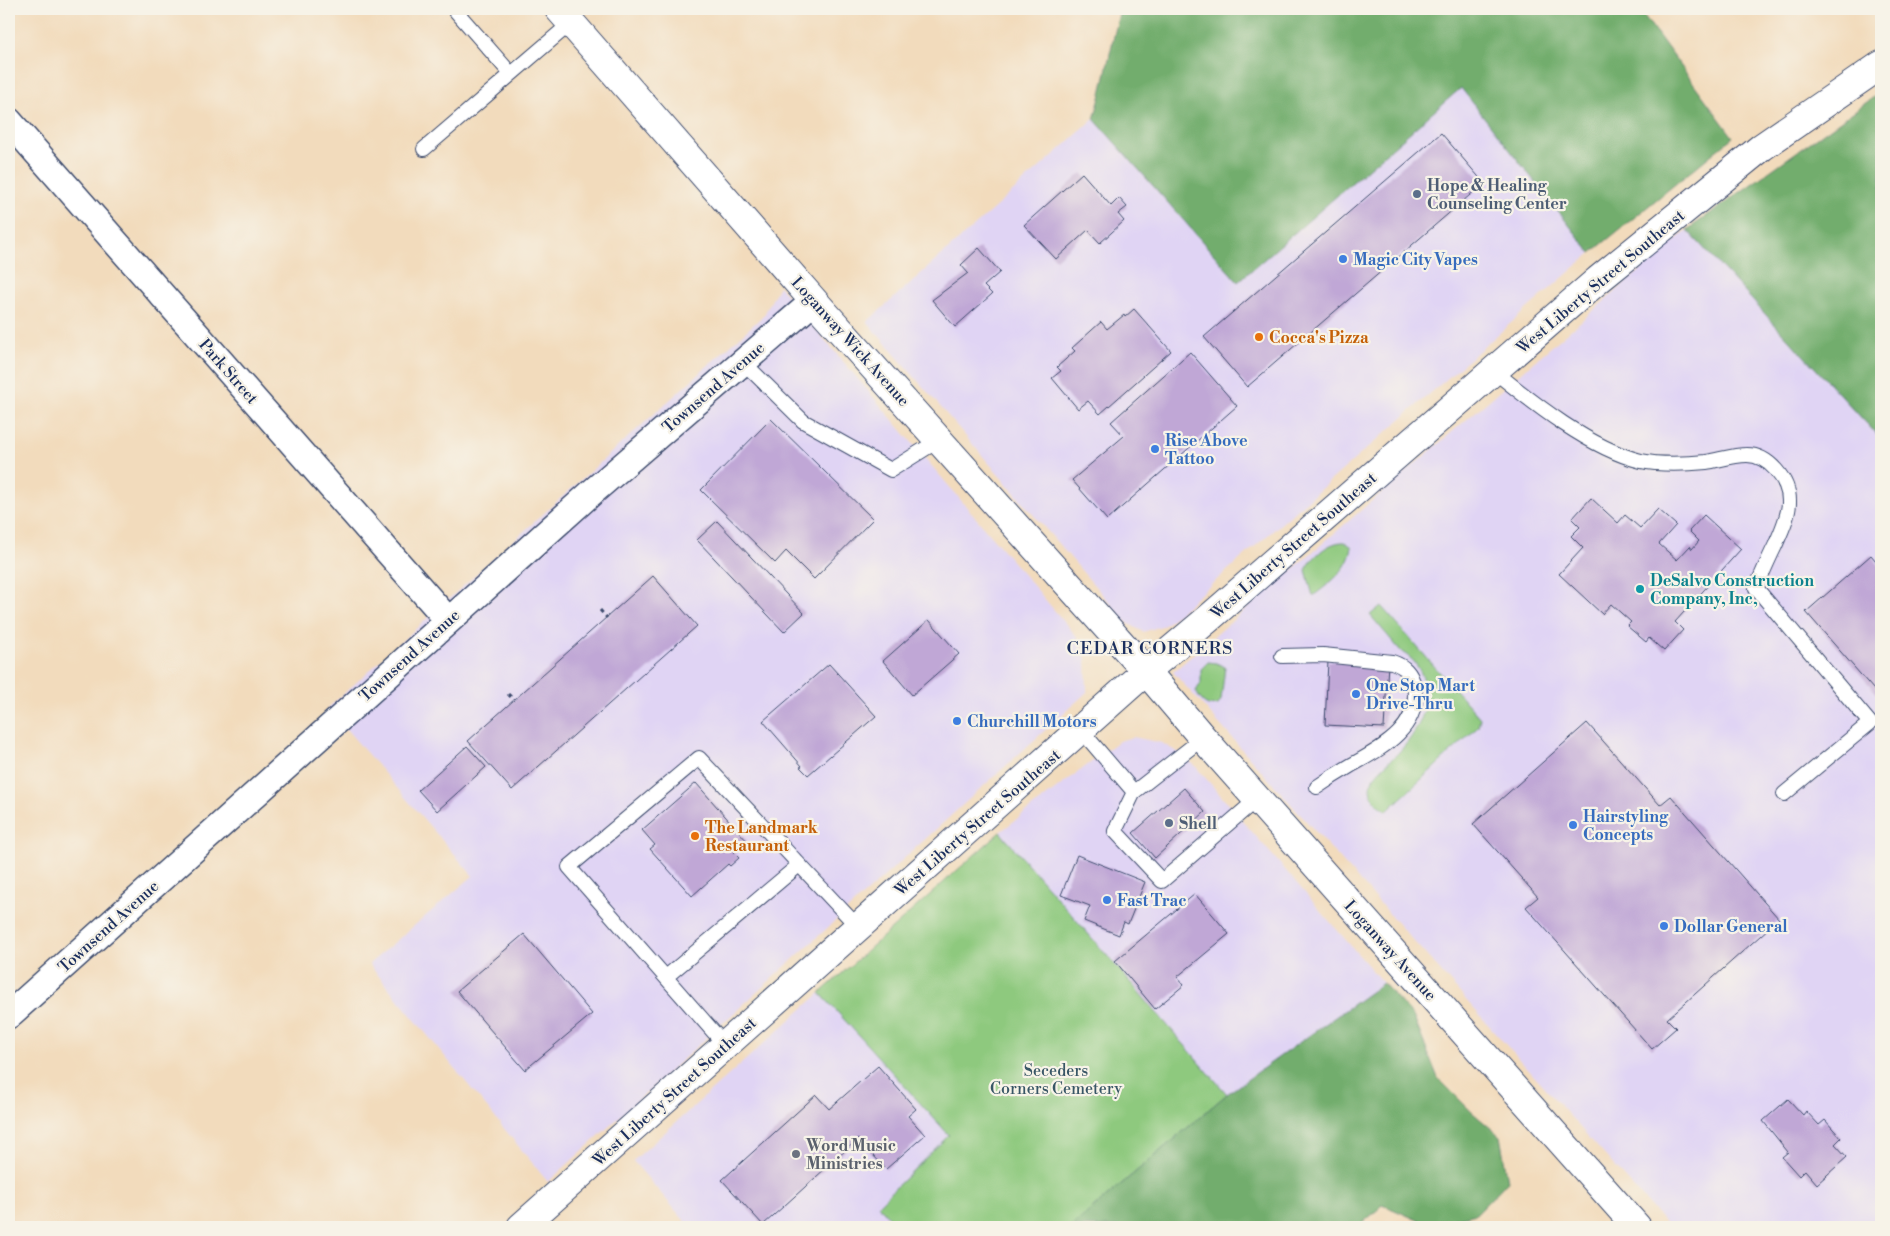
<svg xmlns="http://www.w3.org/2000/svg" width="1890" height="1236" viewBox="0 0 1890 1236" font-family="'Libre Bodoni',serif">
<style>
.built{fill:#e0d4f4}
.green{fill:#8ec97e;stroke:#547c6e}
.forest{fill:#72ad6d;stroke:#466e66}
.building{fill:#c0a7d6}
.lines{fill:none;stroke-linecap:round;stroke-linejoin:round}
.service-casing{stroke:#3b496c;stroke-width:16}
.minor-casing{stroke:#3b496c;stroke-width:29}
.tertiary-casing{stroke:#3b496c;stroke-width:30}
.secondary-casing{stroke:#3b496c;stroke-width:30}
.path{stroke:#3b496c;stroke-width:3;stroke-dasharray:4 4;stroke-linecap:butt}
.service{stroke:#fff;stroke-width:14}
.minor{stroke:#fff;stroke-width:26}
.tertiary{stroke:#fff;stroke-width:28}
.secondary{stroke:#fff;stroke-width:28}
.service-dot{fill:#5c6f8a;stroke:#f7f3e8;stroke-width:2}
.shop-dot{fill:#3f7fe0;stroke:#f7f3e8;stroke-width:2}
.food-dot{fill:#e8710a;stroke:#f7f3e8;stroke-width:2}
.culture-dot{fill:#0f9aa8;stroke:#f7f3e8;stroke-width:2}
.worship-dot{fill:#6b7280;stroke:#f7f3e8;stroke-width:2}
.labels{text-anchor:middle;stroke-width:4.5;stroke-linejoin:round;paint-order:stroke}
.service-label{font-size:16px;font-weight:bold;fill:#4e5e75;stroke:#f7f3e8;text-anchor:start}
.shop-label{font-size:16px;font-weight:bold;fill:#366cbe;stroke:#f7f3e8;text-anchor:start}
.street-label{font-size:16px;fill:#1b2f5e;stroke:#f7f3e8}
.food-label{font-size:16px;font-weight:bold;fill:#c56008;stroke:#f7f3e8;text-anchor:start}
.culture-label{font-size:16px;font-weight:bold;fill:#0d838f;stroke:#f7f3e8;text-anchor:start}
.park-label{font-size:16px;fill:#385666;stroke:#f7f3e8}
.worship-label{font-size:16px;font-weight:bold;fill:#5b616d;stroke:#f7f3e8;text-anchor:start}
.neighbourhood-label{font-size:18px;letter-spacing:1px;fill:#1b2f5e;stroke:#f7f3e8}
</style>
<rect width="100%" height="100%" fill="#f7f3e8"/>
<filter id="ink" filterUnits="userSpaceOnUse"><feTurbulence type="fractalNoise" baseFrequency=".02" numOctaves="2"/><feDisplacementMap in="SourceGraphic" scale="10" xChannelSelector="R" yChannelSelector="G"/><feConvolveMatrix kernelMatrix="1 2 1 2 8 2 1 2 1" color-interpolation-filters="sRGB"/></filter>
<filter id="wash" filterUnits="userSpaceOnUse"><feTurbulence type="fractalNoise" baseFrequency=".0096" numOctaves="4" result="noise"/><feDisplacementMap in="SourceGraphic" scale="20" xChannelSelector="R" yChannelSelector="G"/><feGaussianBlur stdDeviation="1.12" result="paint"/><feColorMatrix in="noise" values="0 0 0 0 0 0 0 0 0 0 0 0 0 0 0 0 0 1.4 0 .05"/><feComposite in="paint" operator="in"/></filter>
<g filter="url(#wash)">
<rect width="100%" height="100%" fill="#f2dbbc"/>
<path class="built" d="M1462,87L1591,253L1165,625L1143,632L1126,622L867,322L1094,119L1238,282Z
M1687,230L1881,439V1227H1669L1173,672Z
M779,286L1077,637L1086,660L1087,692L548,1182L369,964L473,876L328,708L764,315Z
M1133,737L1162,743L1175,751L1196,767L1383,983L1227,1094L1000,832L1119,741Z
M820,993L949,1135L878,1205L897,1227H690L633,1161Z"/>
<path class="green" d="M1345,542L1352,547C1349,570 1330,583 1313,596L1306,570C1313,556 1329,541 1345,542Z
M1381,606L1480,718L1478,727L1387,811C1378,805 1367,795 1371,783C1376,771 1391,761 1399,752C1412,739 1428,713 1426,694C1426,682 1419,664 1409,657C1406,654 1402,653 1400,650C1390,638 1380,627 1370,615Z
M1208,662L1216,663L1225,667L1221,700L1218,705C1207,708 1200,701 1196,691L1201,683V669Z
M1000,832L1227,1094L1071,1227H897L878,1205L949,1135L820,993Z"/>
<path class="forest" d="M1120,9H1639L1733,137L1591,253L1461,88L1238,282L1094,119L1100,98Z
M1881,92V439L1687,230Z
M1383,983L1413,1016L1438,1078L1473,1113L1500,1136L1508,1181L1476,1214L1429,1225L1383,1205L1358,1227H1071L1227,1094Z"/>
<g id="blocks">
<path class="building" d="M1441,133L1484,183L1247,387L1204,337Z
M1082,173L1111,206L1119,198L1127,207L1118,214L1124,221L1100,243L1088,230L1056,259L1024,225Z
M979,248L1000,272L984,286L992,294L955,327L932,300L968,273L961,265Z
M1134,309L1171,351L1100,414L1088,401L1078,409L1052,378L1061,371L1057,367L1075,351L1072,348L1101,322L1107,329L1124,315L1125,317Z
M1190,352L1237,406L1107,520L1072,480L1124,436L1111,422Z
M771,419L873,519L814,579L786,551L775,563L701,490Z
M1591,498L1618,523L1625,515L1640,528L1658,509L1676,525L1659,544L1677,560L1690,546L1692,549L1699,541L1689,531L1704,515L1741,549L1675,622L1683,630L1664,651L1649,638L1646,642L1627,626L1631,622L1611,604L1602,614L1559,574L1583,548L1571,536L1580,527L1572,519Z
M717,521L804,613L784,632L697,540Z
M1871,555L1881,567V698L1806,612Z
M653,576L697,626L512,790L468,741Z
M929,620L959,654L912,695L883,661Z
M1328,661L1388,664L1384,728L1325,725Z
M829,664L876,716L808,775L800,767L802,766L763,721Z
M1587,723L1660,805L1671,796L1779,919L1667,1019L1676,1028L1652,1049L1526,907L1538,897L1473,824Z
M467,746L486,767L437,811L418,790Z
M696,783L747,841L734,853L739,858L730,866L728,864L692,896L650,849L655,845L642,830Z
M1184,788L1205,812L1155,858L1133,833Z
M1077,855L1145,882L1128,924L1124,922L1119,935L1084,921L1090,906L1061,895Z
M1195,894L1229,934L1177,977L1184,985L1155,1009L1115,961Z
M524,934L592,1014L525,1070L457,991Z
M878,1066L916,1109L908,1116L925,1135L886,1169L858,1139L763,1225L722,1180L816,1095L829,1109Z
M1788,1099L1803,1115L1806,1111L1819,1125L1825,1120L1841,1138L1835,1144L1847,1157L1817,1184L1805,1170L1799,1176L1782,1157L1788,1152L1763,1121Z"/>
</g>
</g>
<g filter="url(#ink)">
<use href="#blocks" fill-opacity="0" stroke="#3b496c" stroke-width="1"/>
<g class="lines">
<g class="service-casing">
<path id="service" d="M454,9L511,74
M424,149L571,23
M743,362L803,421L891,470L939,440
M1494,371C1533,403 1591,449 1641,461C1659,465 1688,464 1706,462C1719,460 1733,455 1747,455C1759,455 1768,461 1776,470C1799,496 1787,518 1775,546C1768,560 1762,574 1756,588L1870,723L1784,794
M1282,656L1323,655L1392,662C1404,666 1411,672 1414,686C1422,728 1380,749 1350,766C1338,773 1327,780 1317,787
M1081,730L1134,792L1115,831L1162,881L1257,799
M1134,792L1203,738
M666,977L799,865
M725,1045L569,867L699,758L858,927"/>
</g>
<g class="minor-casing">
<path id="minor" d="M9,121L448,620
M9,1015L590,494L814,301"/>
</g>
<g class="tertiary-casing">
<path id="tertiary" d="M559,9L814,301L1146,671L1203,738L1637,1227"/>
</g>
<g class="secondary-casing">
<path id="secondary" d="M521,1227L1146,671L1208,619L1598,280L1762,147L1881,65"/>
</g>
<path class="path" d="M600,610L607,618
M508,694L514,700"/>
<use href="#service" class="service"/>
<use href="#minor" class="minor"/>
<use href="#tertiary" class="tertiary"/>
<use href="#secondary" class="secondary"/>
</g>
</g>
<g class="service-dot">
<circle cx="1417" cy="194" r="5"/>
<circle cx="1169" cy="823" r="5"/>
</g>
<g class="shop-dot">
<circle cx="1343" cy="259" r="5"/>
<circle cx="1155" cy="449" r="5"/>
<circle cx="1356" cy="694" r="5"/>
<circle cx="957" cy="721" r="5"/>
<circle cx="1573" cy="825" r="5"/>
<circle cx="1107" cy="900" r="5"/>
<circle cx="1664" cy="926" r="5"/>
</g>
<g class="food-dot">
<circle cx="1259" cy="337" r="5"/>
<circle cx="695" cy="836" r="5"/>
</g>
<circle class="culture-dot" cx="1640" cy="589" r="5"/>
<circle class="worship-dot" cx="796" cy="1154" r="5"/>
<g class="labels">
<g class="service-label">
<text x="1427" y="191">Hope &amp; Healing<tspan x="1427" dy="18">Counseling Center</tspan></text>
<text x="1179" y="829">Shell</text>
</g>
<g class="shop-label">
<text x="1353" y="265">Magic City Vapes</text>
<text x="1165" y="446">Rise Above<tspan x="1165" dy="18">Tattoo</tspan></text>
<text x="1366" y="691">One Stop Mart<tspan x="1366" dy="18">Drive-Thru</tspan></text>
<text x="967" y="727">Churchill Motors</text>
<text x="1583" y="822">Hairstyling<tspan x="1583" dy="18">Concepts</tspan></text>
<text x="1117" y="906">Fast Trac</text>
<text x="1674" y="932">Dollar General</text>
</g>
<g class="street-label">
<text transform="translate(1600 281) rotate(-40)" y="6">West Liberty Street Southeast</text>
<text transform="translate(851 341) rotate(48)" y="6">Loganway Wick Avenue</text>
<text transform="translate(229 371) rotate(49)" y="6">Park Street</text>
<text transform="translate(713 387) rotate(-41)" y="6">Townsend Avenue</text>
<text transform="translate(1293 545) rotate(-41)" y="6">West Liberty Street Southeast</text>
<text transform="translate(409 655) rotate(-42)" y="6">Townsend Avenue</text>
<text transform="translate(977 822) rotate(-41)" y="6">West Liberty Street Southeast</text>
<text transform="translate(108 926) rotate(-42)" y="6">Townsend Avenue</text>
<text transform="translate(1391 950) rotate(48)" y="6">Loganway Avenue</text>
<text transform="translate(674 1091) rotate(-42)" y="6">West Liberty Street Southeast</text>
</g>
<g class="food-label">
<text x="1269" y="343">Cocca's Pizza</text>
<text x="705" y="833">The Landmark<tspan x="705" dy="18">Restaurant</tspan></text>
</g>
<g class="culture-label">
<text x="1650" y="586">DeSalvo Construction<tspan x="1650" dy="18">Company, Inc,</tspan></text>
</g>
<g class="park-label">
<text x="1056" y="1076">Seceders<tspan x="1056" dy="18">Corners Cemetery</tspan></text>
</g>
<g class="worship-label">
<text x="806" y="1151">Word Music<tspan x="806" dy="18">Ministries</tspan></text>
</g>
<g class="neighbourhood-label">
<text x="1150" y="654">CEDAR CORNERS</text>
</g>
</g>
<rect width="1890" height="1236" fill="none" stroke="#f7f3e8" stroke-width="30"/>
</svg>
